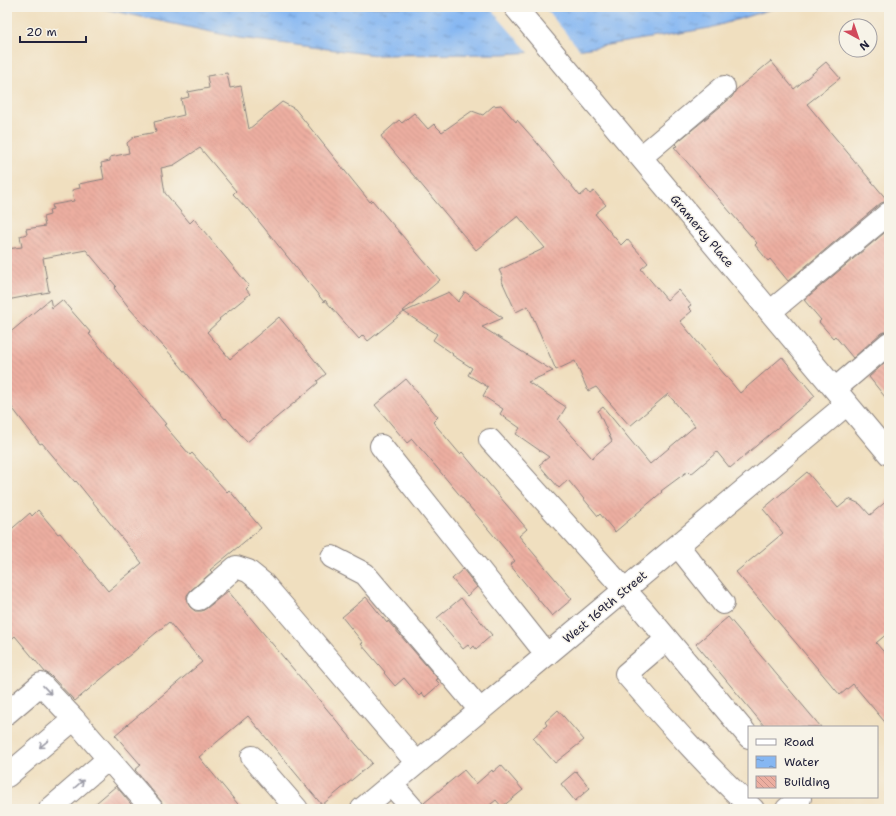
<svg xmlns="http://www.w3.org/2000/svg" width="896" height="816" viewBox="0 0 896 816" font-family="'Shantell Sans',sans-serif">
<style>
.water{fill:url(#water-ripples);stroke:#546c96}
.pier{fill:#f0dfbf}
.building{fill:url(#building-back-hatch)}
.lines{fill:none;stroke-linecap:round;stroke-linejoin:round}
.minor-casing{stroke:#89807d;stroke-width:24}
.minor{stroke:#fff;stroke-width:22}
.oneway{stroke:#9c9ca7}
.labels{text-anchor:middle;stroke-width:3;stroke-linejoin:round;paint-order:stroke}
.street-label{font-size:12px;fill:#22223b;stroke:#f7f3e8}
</style>
<defs>
<pattern id="water-ripples" width="26" height="14" patternUnits="userSpaceOnUse"><rect width="26" height="14" fill="#86b7f2"/><path d="M2 4q2-2 4 0t4 0M15 11q2-2 4 0t4 0" fill="none" stroke="#6d94c5"/></pattern>
<pattern id="building-back-hatch" width="6" height="6" patternUnits="userSpaceOnUse"><rect width="6" height="6" fill="#ecaea0"/><path d="M-1 5l2 2M0 0l6 6M5-1l2 2" fill="none" stroke="#ca958b"/></pattern>
</defs>
<rect width="100%" height="100%" fill="#f7f3e8"/>
<filter id="ink" filterUnits="userSpaceOnUse"><feTurbulence type="fractalNoise" baseFrequency=".025" numOctaves="2"/><feDisplacementMap in="SourceGraphic" scale="8" xChannelSelector="R" yChannelSelector="G"/><feConvolveMatrix kernelMatrix="1 2 1 2 8 2 1 2 1" color-interpolation-filters="sRGB"/></filter>
<filter id="wash" filterUnits="userSpaceOnUse"><feTurbulence type="fractalNoise" baseFrequency=".012" numOctaves="4" result="noise"/><feDisplacementMap in="SourceGraphic" scale="16" xChannelSelector="R" yChannelSelector="G"/><feGaussianBlur stdDeviation="0.9" result="paint"/><feColorMatrix in="noise" values="0 0 0 0 0 0 0 0 0 0 0 0 0 0 0 0 0 1.4 0 .05"/><feComposite in="paint" operator="in"/></filter>
<g filter="url(#wash)">
<rect width="100%" height="100%" fill="#f0dfbf"/>
<path class="water" d="M95,7H778L710,28L583,49L504,54L376,55L239,38Z"/>
<path class="pier" d="M489,7H544L581,51L530,54Z"/>
<g id="blocks">
<path class="building" d="M771,61L794,89L826,62L840,78L807,104L888,201L881,203L788,281L770,259L768,261L755,245L757,243L674,147L677,146L675,144L732,97L736,90Z
M227,73L230,88L241,86L249,129L282,102L295,109L370,202L372,200L440,280L403,311L404,312L449,292L458,302L465,292L503,318L482,327L553,371L528,382L566,407L558,420L592,458L612,441L598,411L603,407L650,464L695,426L668,394L630,426L596,387L588,391L575,361L556,370L528,306L516,312L501,279L503,278L499,270L545,248L518,216L476,250L383,139L381,136L399,120L402,123L414,113L428,129L434,124L442,132L472,111L483,115L493,106L501,105L516,122L517,120L533,138L580,196L587,190L590,194L594,191L606,205L595,214L621,245L627,239L648,263L641,269L667,300L678,290L691,305L688,307L692,311L680,321L740,393L782,357L815,396L730,468L717,452L691,474L688,471L661,491L662,492L615,532L600,514L598,516L568,480L559,488L539,465L549,457L516,434L520,428L500,414L503,409L483,396L488,387L468,375L472,368L452,355L453,354L433,340L437,334L404,312L368,341L363,335L359,339L325,300L324,302L248,208L247,209L233,194L236,191L200,148L174,165L161,168L165,193L190,223L194,219L249,286L246,289L250,294L219,319L220,320L207,332L230,359L279,317L326,374L317,381L318,383L247,442L226,418L225,419L173,357L130,309L114,288L116,286L86,250L43,258L49,292L7,300V249L22,247L20,236L27,234L26,229L45,226L43,217L50,215L49,210L53,209L52,205L74,201L72,190L80,188L79,184L104,179L101,163L110,161V157L129,153L127,143L135,136L156,132L154,122L184,115L181,99L189,97L188,92L209,88L207,76Z
M889,229V331L881,333L853,358L835,336L833,338L819,322L821,320L804,300Z
M50,299L52,308L62,300L91,333L89,334L100,347L166,424L164,425L190,455L192,453L227,492L229,490L261,528L210,570L212,572L191,590L187,595V602L190,607L195,611H202L207,608L228,591L372,763L322,805L248,716L199,757L242,809H164L161,801L135,770L141,765L115,735L202,662L169,622L75,701L50,675L45,672L15,636L7,643V533L30,513L32,516L38,510L58,534L60,533L108,591L142,563L76,481L75,482L42,443L40,444L7,401V335Z
M889,359V402L869,377Z
M406,379L438,417L433,422L460,454L462,452L527,529L519,536L572,599L552,616L510,565L515,561L427,456L412,439L407,443L375,405Z
M807,472L838,508L849,499L860,504L870,515L889,499V632L876,643L889,658V727L853,684L840,695L736,572L783,533L763,509Z
M463,569L477,587L467,596L452,579Z
M366,597L387,623L388,621L438,679L436,680L440,684L425,697L422,693L419,696L404,678L395,686L384,673L385,672L361,644L363,643L342,617Z
M461,598L492,635L476,649L474,646L471,649L468,645L463,649L437,618Z
M728,617L821,727H765L696,644Z
M558,710L584,740L555,763L533,738L547,725L545,722Z
M501,765L523,790L502,807L496,800L485,809H425L424,803L464,770L476,784L492,770L493,772Z
M576,771L590,788L575,801L561,784Z
M116,786L135,809H89Z"/>
</g>
</g>
<g filter="url(#ink)">
<use href="#blocks" fill-opacity="0" stroke="#89807d" stroke-width="1"/>
<g class="lines">
<g class="minor-casing">
<path id="minor" d="M515,7L889,454
M641,157L724,87
M770,312L889,213
M835,389L889,343
M490,440L642,609L749,737
M381,446L547,655
M678,546L723,603
M332,557L365,574L480,710
M199,599L236,567L248,571L263,583L417,763
M667,639L626,674C666,720 707,767 753,809
M7,713L41,684L74,719L152,809
M252,757L297,809
M7,776L74,719
M392,785L413,809
M50,809L108,759
M362,809L847,404
M787,809L800,798L799,797"/>
</g>
<use href="#minor" class="minor"/>
</g>
<defs><path id="oneway-shaft" d="M-6 0H5M1.5-3L5.5 0L1.5 3" fill="none" stroke-width="1.6" stroke-linecap="round" stroke-linejoin="round"/></defs>
<g class="oneway">
<use href="#oneway-shaft" transform="translate(47 690) rotate(47)"/>
<use href="#oneway-shaft" transform="translate(44 744) rotate(140)"/>
<use href="#oneway-shaft" transform="translate(79 784) rotate(-41)"/>
</g>
</g>
<g class="labels">
<g class="street-label">
<text transform="translate(702 231) rotate(50)" y="4">Gramercy Place</text>
<text transform="translate(605 607) rotate(-40)" y="4">West 169th Street</text>
</g>
</g>
<rect width="896" height="816" fill="none" stroke="#f7f3e8" stroke-width="24"/>
<rect x="748" y="726" width="130" height="72" fill="#f7f3e8" stroke="#a29fa3"/>
<rect x="756" y="739" width="20" height="6" fill="#ffffff" stroke="#a29fa3"/>
<text x="784" y="746" font-size="12" fill="#22223b">Road</text>
<rect x="756" y="756" width="20" height="12" fill="url(#water-ripples)" stroke="#a29fa3"/>
<text x="784" y="766" font-size="12" fill="#22223b">Water</text>
<rect x="756" y="776" width="20" height="12" fill="url(#building-back-hatch)" stroke="#a29fa3"/>
<text x="784" y="786" font-size="12" fill="#22223b">Building</text>
<g transform="translate(858 38) rotate(140)"><circle r="19" fill="#f7f3e8" stroke="#a29fa3"/>
<path d="M0-3L7 15L0 10L-7 15Z" fill="#d1495b"/>
<text y="-6" font-size="11" font-weight="bold" text-anchor="middle" fill="#22223b">N</text>
</g>
<path d="M20 36v6h66v-6" fill="none" stroke="#22223b" stroke-width="2"/>
<text x="26" y="36" font-size="12" fill="#22223b" stroke="#f7f3e8" stroke-width="3" paint-order="stroke">20 m</text>
</svg>
